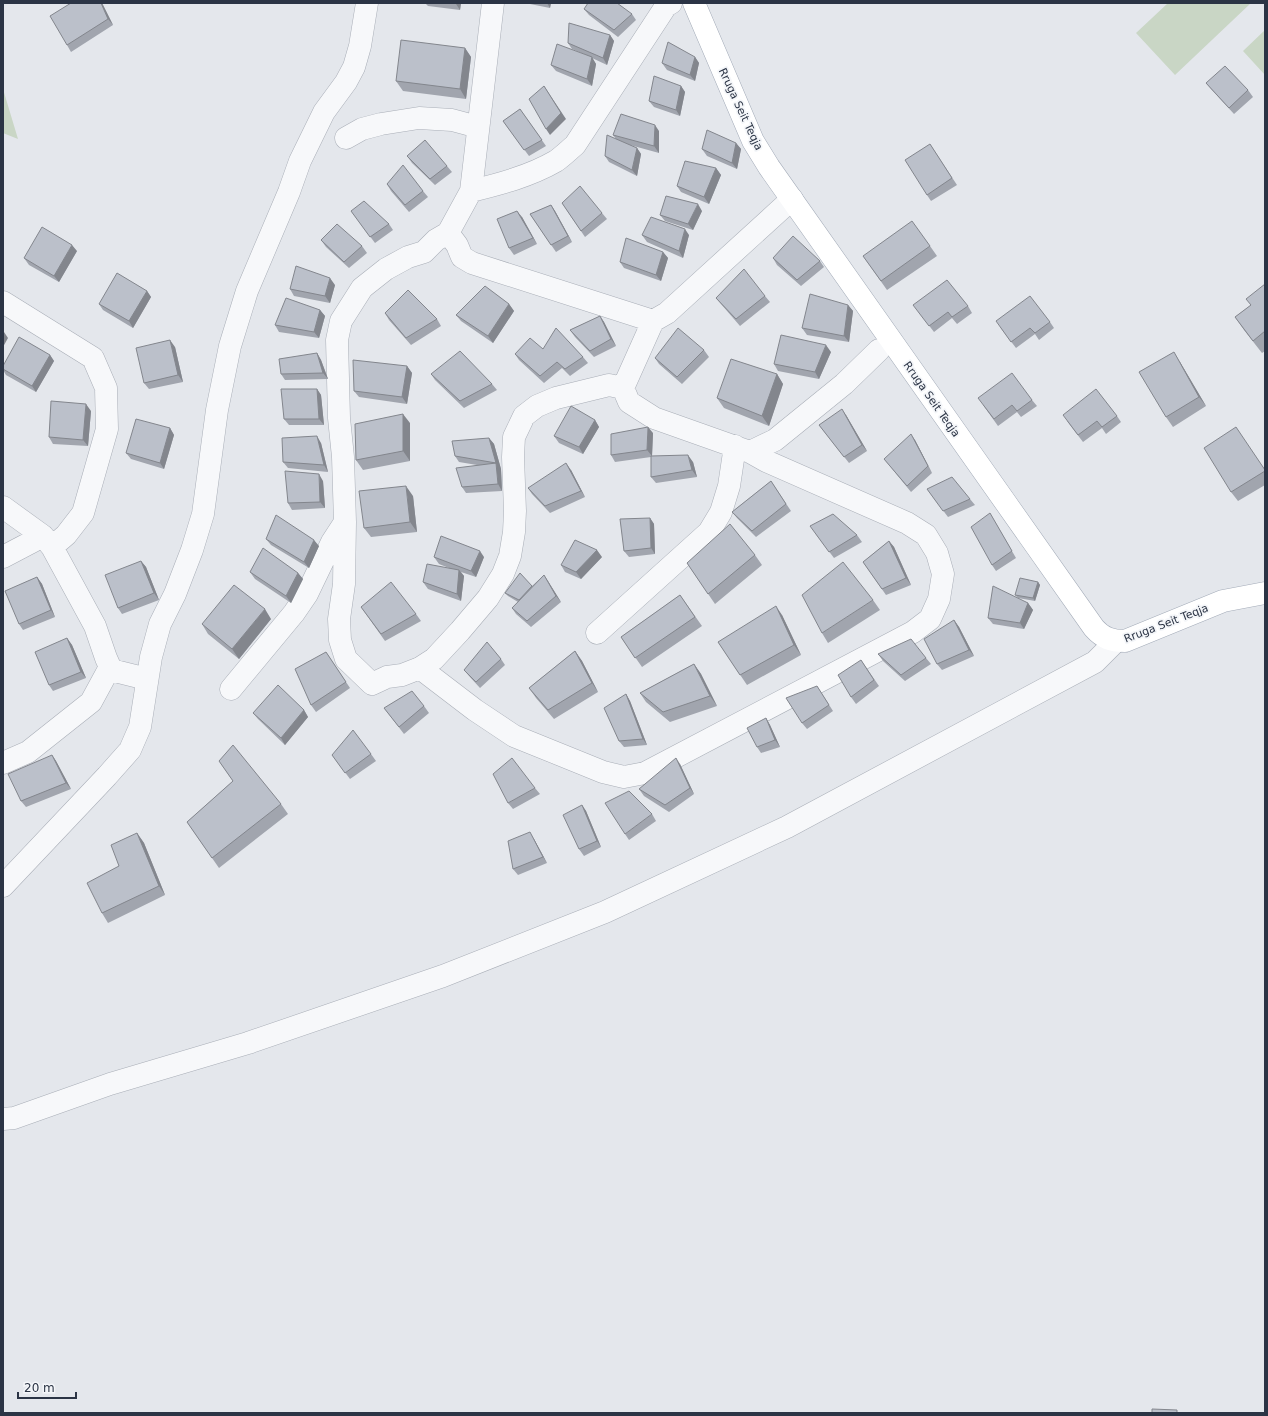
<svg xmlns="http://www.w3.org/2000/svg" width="1268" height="1416" viewBox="0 0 1268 1416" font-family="'DejaVu Sans',sans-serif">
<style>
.green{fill:#c9d6c5}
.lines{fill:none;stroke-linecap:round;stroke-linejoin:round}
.minor-casing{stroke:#a9aeb7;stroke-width:23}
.major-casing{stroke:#a3abb8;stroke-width:23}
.minor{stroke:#f7f8fa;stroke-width:22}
.major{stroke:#fff;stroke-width:22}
.wall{fill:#a1a5ae}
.shaded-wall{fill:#83868d}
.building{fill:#bbc0ca;stroke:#83868d}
.labels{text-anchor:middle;stroke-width:3.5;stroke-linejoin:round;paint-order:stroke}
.street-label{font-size:11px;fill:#2b3445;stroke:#f4f6f9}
</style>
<rect width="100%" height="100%" fill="#e4e7ec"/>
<path class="green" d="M1168,3H1251L1175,75L1136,33Z
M1265,30V75L1243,51Z
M3,89L18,139L3,133Z"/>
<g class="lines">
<g class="minor-casing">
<path id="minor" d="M493,3L471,191L448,233L436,240L424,252L408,257L386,269L362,288L341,321L337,340L339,418L343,457L345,522L344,584L339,619L340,640L346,659L372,684L387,677L402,675L420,668L434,659L460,631L488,598L503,574L510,556L514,532L515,511L513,457L514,437L524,416L537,406L556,398L609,385L623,388L653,321
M346,138L362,129L381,124L419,118L452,120L478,127
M471,191C500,184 530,176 556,161C563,156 569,150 575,145L666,6L671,3
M448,233L457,245L462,257L472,263L653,321L667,313L792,199
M3,302L93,358L106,388L107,429L83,513L66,535L52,547
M623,388L629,402L654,418L750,452L775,440L844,384L879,350
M3,507L43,536L52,547L95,626L106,658L110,667L115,671L147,679
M3,557L43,536
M597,633L709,532L721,512L729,486L735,446
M420,668L475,710L514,736L603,772L624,777L645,773L913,632L930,619L939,599L943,574L937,553L926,535L907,523L766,461L750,452
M231,689L294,613L307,594L332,542L345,522
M3,763L28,752L91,702L110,667
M3,886L107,776L130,750L140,727L151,657L160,624L175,594L192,550L203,514L217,410L230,346L247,291L289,192L300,161L324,112L346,82L354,67L360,46L367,3
M3,1119L14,1118L110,1084L248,1043L443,976L605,912L787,827L1095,662L1116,641"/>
</g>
<g class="major-casing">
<path id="major" d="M694,3L753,141L769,167L1094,628C1103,638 1111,641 1125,641L1223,601L1265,593"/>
</g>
<use href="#minor" class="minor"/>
<use href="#major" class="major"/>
</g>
<path class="wall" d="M71,3H102L113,25L71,52L67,45Z
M425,3H461L460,10L428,6Z
M529,3H551L550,8L530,4Z
M584,9L632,14L636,20L618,37L589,15Z
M610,35L614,41L607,65L592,58L596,64L592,86L556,71L551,65L586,55L572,49L568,43Z
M465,48L471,57L466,99L403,91L396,81Z
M695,57L699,63L695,81L667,70L662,63Z
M1206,83L1248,90L1253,97L1234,114L1211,89Z
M681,86L685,92L680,116L654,107L649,101Z
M520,109L546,146L529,156L503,121Z
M659,131V153L630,145L637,148L641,154L637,176L609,162L605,156L616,139L613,135Z
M736,143L741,149L737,169L707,156L702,149Z
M930,144L957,185L931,201L927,195Z
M407,156L447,166L452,172L435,185L412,163Z
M716,168L721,175L709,204L681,192L677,186Z
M387,184L423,191L428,197L409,212L391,191Z
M562,203L602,213L607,219L585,237Z
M551,205L555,211L572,242L556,252L530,214Z
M351,211L389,224L393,230L375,243Z
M702,211L693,230L665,221L660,215Z
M522,217L537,244L514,255L509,248Z
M642,235H689L683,258L647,242Z
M321,240L362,246L367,253L349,268L326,247Z
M930,246L937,256L887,290L863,256Z
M77,251L59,282L29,265L24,258Z
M663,252L668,258L661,281L624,268L620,262Z
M773,258L820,261L824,267L801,286L777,265Z
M1265,284V351L1262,353L1244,330L1235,317L1251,305Z
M335,285L330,303L294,296L290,289Z
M147,291L151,297L133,328L103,310L99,304Z
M765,296L770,302L740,326L721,304L716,298Z
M509,304L514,311L493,343L461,321L456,315Z
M848,305L853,311L849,342L807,335L802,328Z
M968,306L972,313L957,324L952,318L934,332L918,311Z
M320,310L325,316L319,338L279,332L275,325Z
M385,313L437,319L441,326L411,345L389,320Z
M600,316L604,322L616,346L594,357L575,337L570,330Z
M1050,322L1054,328L1039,340L1035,334L1016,348L1000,327Z
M175,347L183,382L149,389L144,383Z
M543,349L583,357L588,363L570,376L562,368L544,383L519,360L515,354Z
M704,350L709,357L682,384L659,364L655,358Z
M831,352L819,379L778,371L774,364Z
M317,353L321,360L328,379L285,380L281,374Z
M50,355L54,361L36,392L6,375L3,370V366Z
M1180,362L1206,406L1173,427L1166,417Z
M407,366L412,373L407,404L359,397L354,391Z
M431,374L492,384L497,390L464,408L435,380Z
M777,374L783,384L769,426L724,408L717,398Z
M317,389L321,395L324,425H289L284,419Z
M1032,400L1037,406L1021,417L1017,412L998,426L983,405Z
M91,411L88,446L53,444L49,437Z
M846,415L867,451L849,463L819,425Z
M1117,416L1121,422L1106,434L1102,428L1083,442L1067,421Z
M595,420L599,427L583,454L559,443L554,436Z
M410,423V461L363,470L356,460Z
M170,428L174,435L164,469L131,459L126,453Z
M653,433L652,456L693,462L697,477L656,483L651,477V457L615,462L611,455Z
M489,438L494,444L501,469L502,491L466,493L462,487L477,465L459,462L455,456Z
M915,440L932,473L911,492L889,465L884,459Z
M321,443L328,472L288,468L283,462Z
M1265,469V485L1238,501L1231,492Z
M571,470L585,497L550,513L532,494L528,488Z
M323,481L325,508L292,510L288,503Z
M771,481L791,511L756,537L737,518L732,512Z
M927,489L970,499L975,505L948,517Z
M413,496L417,532L371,537L364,528Z
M990,513L994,520L1016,558L996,571L992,565Z
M650,518L654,524L655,554L629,557L624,551Z
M815,533L857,535L862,542L834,558Z
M266,539L319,546L309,568L271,545Z
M889,541L894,547L911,585L886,595L863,562Z
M755,555L762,565L715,604L687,563Z
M434,557H484L476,577L461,572L464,576L461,601L428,589L423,582L449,568L439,564Z
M602,557L581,579L565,572L561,565Z
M141,561L146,567L159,600L122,614L118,608Z
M250,572L298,573L303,579L291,603L255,579Z
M544,575L561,602L531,627L516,614L512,608L518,602L508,596L505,593L532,586Z
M37,577L42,584L55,617L23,630L19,624Z
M1038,582L1040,585L1035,601L1018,598L1015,595Z
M680,595L702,626L642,667L621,637Z
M873,600L880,610L828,643L822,633Z
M1028,603L1033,610L1024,629L993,624L988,618Z
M361,607L416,614L421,621L385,641Z
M782,615L801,655L747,685L718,642Z
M271,619L239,659L208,634L202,624Z
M954,620L959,627L974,656L942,670L937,664Z
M67,638L72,645L86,678L53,691L49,685Z
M575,651L582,661L598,692L554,719L536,698L529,688Z
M326,652L350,688L316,712L311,705Z
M878,654L926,658L931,664L905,681L883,661Z
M501,659L505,665L480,688L469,676L464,670Z
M861,660L879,686L856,704L851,697Z
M694,664L701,674L717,706L670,722L646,702L640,693Z
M817,686L833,711L807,729L802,723Z
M626,694L630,701L647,745L624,747L619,741Z
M424,706L429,713L404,734L384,708Z
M304,710L308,717L285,745L258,719L253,713Z
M766,718L770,725L780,747L761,753L757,747Z
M371,754L376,761L350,779L332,755Z
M52,755L56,761L71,789L26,807L21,801Z
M219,761L281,804L288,814L219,868L187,822L233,781Z
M680,764L694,794L669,812L644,796L639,789Z
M535,788L540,794L513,809L508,803Z
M582,805L586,811L601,847L584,856L579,849Z
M652,814L656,821L629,840L625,834Z
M137,833L144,843L165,895L108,923L102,913L119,866Z
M534,839L547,863L518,875L513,869Z"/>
<path class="shaded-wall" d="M101,3H102L113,25L108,19Z
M456,3H461L460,10L456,4Z
M547,3H551L550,8Z
M610,35L614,41L607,65L603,58Z
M465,48L471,57L466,99L460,89Z
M592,57L596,64L592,86L587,79Z
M695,57L699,63L695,81L690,75Z
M544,86L566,119L550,135L546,129Z
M681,86L685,92L680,116L676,110Z
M655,125L659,131V153L654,146Z
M736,143L741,149L737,169L732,163Z
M637,148L641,154L637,176L632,170Z
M716,168L721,175L709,204L704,197Z
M698,204L702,211L693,230L688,224Z
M551,205L555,211L572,242L568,236Z
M517,211L522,217L537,244L533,238Z
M685,229L689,235L683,258L679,251Z
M72,245L77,251L59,282L54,276Z
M663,252L668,258L661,281L656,275Z
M330,278L335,285L330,303L325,296Z
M147,291L151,297L133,328L129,321Z
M509,304L514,311L493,343L488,336Z
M848,305L853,311L849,342L844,336Z
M320,310L325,316L319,338L314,332Z
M600,316L604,322L616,346L611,339Z
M4,332L8,338L3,347V333Z
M170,340L175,347L183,382L178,375Z
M826,345L831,352L819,379L815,372Z
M1174,352L1180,362L1206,406L1199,397Z
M317,353L321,360L328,379L323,373Z
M50,355L54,361L36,392L32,386Z
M407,366L412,373L407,404L402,397Z
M777,374L783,384L769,426L762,416Z
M317,389L321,395L324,425L319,419Z
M86,404L91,411L88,446L83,440Z
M842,409L846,415L867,451L862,445Z
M403,414L410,423V461L403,451Z
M595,420L599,427L583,454L579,447Z
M648,427L653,433L652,456L647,450Z
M170,428L174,435L164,469L160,463Z
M911,434L915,440L932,473L928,466Z
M317,436L321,443L328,472L324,465Z
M489,438L494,444L501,469L502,491L498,484L496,463Z
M688,455L693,462L697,477L692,470Z
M566,463L571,470L585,497L581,491Z
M319,474L323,481L325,508L320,502Z
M406,486L413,496L417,532L410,522Z
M650,518L654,524L655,554L651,548Z
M314,540L319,546L309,568L304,562Z
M889,541L894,547L911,585L906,578Z
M597,550L602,557L581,579L576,572Z
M480,551L484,557L476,577L471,571Z
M141,561L146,567L159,600L154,593Z
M459,570L464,576L461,601L457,594Z
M298,573L303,579L291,603L286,596Z
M544,575L548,581L561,602L556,596Z
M37,577L42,584L55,617L51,610Z
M1038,582L1040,585L1035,601L1033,598Z
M1028,603L1033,610L1024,629L1020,623Z
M776,606L782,615L801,655L794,645Z
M265,609L271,619L239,659L232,649Z
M954,620L959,627L974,656L969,650Z
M67,638L72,645L86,678L81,672Z
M575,651L582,661L598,692L592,683Z
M694,664L701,674L717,706L710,696Z
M626,694L630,701L647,745L643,739Z
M304,710L308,717L285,745L281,738Z
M766,718L770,725L780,747L775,740Z
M52,755L56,761L71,789L66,783Z
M676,758L680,764L694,794L690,788Z
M582,805L586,811L601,847L597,841Z
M530,832L534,839L547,863L543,857Z
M137,833L144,843L165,895L159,886Z"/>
<path class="building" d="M71,3H101L108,19L67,45L50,16Z
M588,3H617L632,14L614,30L584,9Z
M569,23L610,35L603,58L568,43Z
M401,40L465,48L460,89L396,81Z
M668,42L695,57L690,75L662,63Z
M557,44L592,57L587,79L551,65Z
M1225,66L1248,90L1229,108L1206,83Z
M654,76L681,86L676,110L649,101Z
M544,86L561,113L546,129L529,99Z
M520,109L542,140L524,150L503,121Z
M621,114L655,125L654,146L613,135Z
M707,130L736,143L732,163L702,149Z
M607,135L637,148L632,170L605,156Z
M425,140L447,166L430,179L407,156Z
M930,144L952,178L927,195L905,160Z
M685,161L716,168L704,197L677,186Z
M403,165L423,191L405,205L387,184Z
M580,186L602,213L581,231L562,203Z
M666,196L698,204L688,224L660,215Z
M364,201L389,224L370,237L351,211Z
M551,205L568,236L551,245L530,214Z
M517,211L533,238L509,248L497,219Z
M651,217L685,229L679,251L642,235Z
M912,221L930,246L881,281L863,256Z
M337,224L362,246L344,262L321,240Z
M42,227L72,245L54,276L24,258Z
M793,236L820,261L797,280L773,258Z
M626,238L663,252L656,275L620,262Z
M296,266L330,278L325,296L290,289Z
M744,269L765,296L736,319L716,298Z
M117,273L147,291L129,321L99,304Z
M947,280L968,306L952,317L948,312L929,326L913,305Z
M1265,284V331L1253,341L1235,317L1251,305L1246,299Z
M485,286L509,304L488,336L456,315Z
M408,290L437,319L406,338L385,313Z
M810,294L848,305L844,336L802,328Z
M1030,296L1050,322L1035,333L1030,328L1011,342L996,321Z
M286,298L320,310L314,332L275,325Z
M600,316L611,339L590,351L570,330Z
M556,328L583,357L565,369L557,362L540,376L515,354L530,338L543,349Z
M678,328L704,350L677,377L655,358Z
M781,335L826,345L815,372L774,364Z
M19,337L50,355L32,386L3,369V366Z
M170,340L178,375L144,383L136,348Z
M460,351L492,384L460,401L431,374Z
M1174,352L1199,397L1166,417L1139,372Z
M317,353L323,373L281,374L279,359Z
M731,359L777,374L762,416L717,398Z
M353,360L407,366L402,397L354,391Z
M1012,373L1032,400L1017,411L1012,405L994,419L978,398Z
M281,389H317L319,419H284Z
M1096,389L1117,416L1102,427L1097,421L1078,435L1063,415Z
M51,401L86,404L83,440L49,437Z
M571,406L595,420L579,447L554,436Z
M842,409L862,445L844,457L819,425Z
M403,414V451L356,460L355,424Z
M136,419L170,428L160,463L126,453Z
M648,427L647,450L611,455V434Z
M1236,427L1265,470V471L1231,492L1204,448Z
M911,434L928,466L907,486L884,459Z
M317,436L324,465L283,462L282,438Z
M489,438L496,463L455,456L452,441Z
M688,455L692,470L651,477V456Z
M496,463L498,484L462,487L456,468Z
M566,463L581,491L545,506L528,488Z
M285,471L319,474L320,502L288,503Z
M952,477L970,499L943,511L927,489Z
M771,481L786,504L752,531L732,512Z
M406,486L410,522L364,528L359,491Z
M990,513L1012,551L992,565L971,527Z
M833,514L857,535L829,552L810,526Z
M276,515L314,540L304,562L266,539Z
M650,518L651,548L624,551L620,519Z
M730,524L755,555L708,594L687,563Z
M441,536L480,551L471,571L434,557Z
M575,540L597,550L576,572L561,565Z
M889,541L906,578L882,589L863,562Z
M263,548L298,573L286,596L250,572Z
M141,561L154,593L118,608L105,575Z
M843,562L873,600L822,633L802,595Z
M427,564L459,570L457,594L423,582Z
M520,573L532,586L519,600L505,593Z
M544,575L556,596L527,621L512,608Z
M37,577L51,610L19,624L5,591Z
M1020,578L1038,582L1033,598L1015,595Z
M391,582L416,614L381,634L361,607Z
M234,585L265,609L232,649L202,624Z
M993,586L1028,603L1020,623L988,618Z
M680,595L695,617L635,658L621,637Z
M776,606L794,645L740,675L718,642Z
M954,620L969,650L937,664L924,639Z
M67,638L81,672L49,685L35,652Z
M911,639L926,658L901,675L878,654Z
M487,642L501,659L476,682L464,670Z
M575,651L592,683L548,710L529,688Z
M326,652L346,682L311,705L295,669Z
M861,660L874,680L851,697L838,675Z
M694,664L710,696L663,712L640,693Z
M278,685L304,710L281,738L253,713Z
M817,686L829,705L802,723L786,698Z
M412,691L424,706L399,727L384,708Z
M626,694L643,739L619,741L604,708Z
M766,718L775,740L757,747L747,728Z
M353,730L371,754L345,773L332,755Z
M233,745L281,804L212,858L187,822L233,781L219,761Z
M52,755L66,783L21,801L8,774Z
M512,758L535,788L508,803L493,774Z
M676,758L690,788L665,805L639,789Z
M629,791L652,814L625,834L605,803Z
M582,805L597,841L579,849L563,815Z
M530,832L543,857L513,869L508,841Z
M137,833L159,886L102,913L87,883L119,866L111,845Z
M1152,1409L1177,1410V1413H1152Z"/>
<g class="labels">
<g class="street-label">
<text transform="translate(741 109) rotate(65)" y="4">Rruga Seit Teqja</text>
<text transform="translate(932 399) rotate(55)" y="4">Rruga Seit Teqja</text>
<text transform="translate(1166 623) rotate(-21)" y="4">Rruga Seit Teqja</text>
</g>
</g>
<rect width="1268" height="1416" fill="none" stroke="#2b3445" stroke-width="8"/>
<path d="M18 1392v6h58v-6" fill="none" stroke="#2b3445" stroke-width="2"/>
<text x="24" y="1392" font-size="12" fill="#2b3445" stroke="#f4f6f9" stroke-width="3" paint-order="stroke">20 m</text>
</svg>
